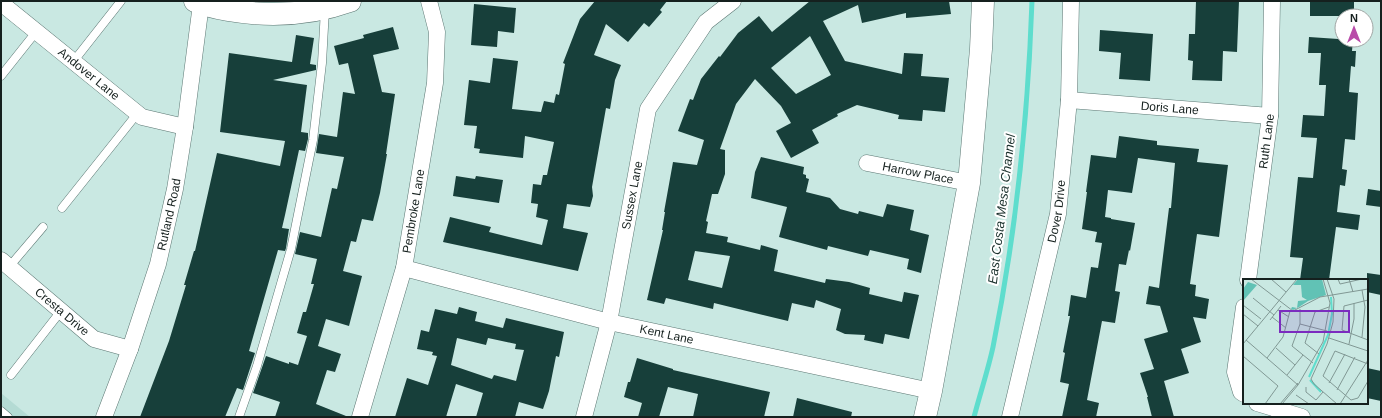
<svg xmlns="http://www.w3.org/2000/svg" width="1382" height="418" viewBox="0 0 1382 418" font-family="Helvetica,sans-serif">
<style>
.built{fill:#b4dbd4}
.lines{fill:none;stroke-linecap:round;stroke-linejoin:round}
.stream{stroke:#5eddcd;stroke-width:5}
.building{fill:#173f3a;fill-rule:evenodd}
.lane-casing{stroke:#5c7773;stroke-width:9}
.street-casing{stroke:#5c7773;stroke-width:17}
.secondary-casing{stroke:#5c7773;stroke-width:23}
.lane{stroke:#fff;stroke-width:8}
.street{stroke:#fff;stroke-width:16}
.secondary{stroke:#fff;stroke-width:22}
.labels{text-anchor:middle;stroke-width:4;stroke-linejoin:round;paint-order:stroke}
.street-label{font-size:12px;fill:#15201e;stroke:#fff}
.water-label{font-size:13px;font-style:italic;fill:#192f2b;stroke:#fff}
.inset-river{fill:none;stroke:#5eddcd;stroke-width:2}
.inset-road{fill:none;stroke:#819894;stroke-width:1}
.view{fill:#7b2cbf;fill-opacity:0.15;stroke:#7b2cbf;stroke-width:2}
.inset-edge{fill:none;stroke:#15201e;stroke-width:2}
</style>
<rect width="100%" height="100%" fill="#c9e8e2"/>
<path class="built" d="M1,393L30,417H1Z"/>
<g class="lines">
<path class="stream" d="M974,417C980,394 988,370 993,347C1016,233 1028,117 1032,1"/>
</g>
<path class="building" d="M595,1H667L660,10L662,12L649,27L644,23L628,42L606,24L594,55L621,65L615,80L610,109L606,108L592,187L593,196L590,207L567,204L563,228L588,233L578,271L443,242L450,217L491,227L489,232L542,245L548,220L536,217L538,204L531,203L533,184L541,185L543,175H547L554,142L525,136L523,158L479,153L480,149L474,148L477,126L464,125L469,80L490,83L493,58L518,61L512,109L541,112L544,101L554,103L556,94L559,95L565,64L563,63L580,19Z
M810,1H949L951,14L906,18V13L862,23L858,5L823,21L845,61L902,74L904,53L923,54L921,76L949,78L945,112L923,110L922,121L898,119L899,115L857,105L837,114L838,116L812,130L819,143L791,158L776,131L791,123L781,106L755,79L736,104L720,149L725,150V174L718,194H712L706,221L708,222L706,233L728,237L727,242L760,250L761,245L778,250L774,271L825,283L826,279L849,282L870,288L869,294L902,302L904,292L919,295L909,339L885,334L883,344L864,340L865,335L845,334L836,330L841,309L816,300L814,308L792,303L788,321L714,303L713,309L666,298L664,304L647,300L663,230H662L665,212H664L673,162L697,165L704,140L678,131L690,99L693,100L701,79L719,56L720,57L738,33L759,16L772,32ZM810,36L831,75L796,94L771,68ZM695,251L730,256L722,288L688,280Z
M1196,1H1239L1237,52L1223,51L1222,81L1192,80L1193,61L1188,60L1189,34H1195Z
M1325,1H1354V16H1310V2H1325Z
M474,4L516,8L514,33L498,31L497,47L471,45Z
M393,27L399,49L373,55L382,92L395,94L386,154H387L380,193L373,221L362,219L356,242L351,241L343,271L362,276L349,326L326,319L318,346L341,354L335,372L327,370L316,404L346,416V417H275L280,402L253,393L266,356L289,364V362L298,365L307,336L297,333L303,312H306L314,284H311L317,259L295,254L300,232L321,237L332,188L337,189L344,157L316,153L319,134L337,137L343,92L355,94L348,63L339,65L334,46L364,38L363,35Z
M1100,30L1153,34L1150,81L1119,79L1121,53L1099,51Z
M296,35L314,38L310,64L316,65V70L273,80L307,85L301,132L308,133V139L305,151L299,150L285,215L282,228L289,229L286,248L285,251L278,250L249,351L255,353L243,390L237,388L225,417H140L169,341L186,285H184L194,251H195L217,153L280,166L285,141L220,132L229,53L292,62Z
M1309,37L1353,40L1352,51H1356L1355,67L1351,66L1349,92L1358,93L1355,140L1345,139L1342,169L1347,170L1345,186L1340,185L1337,212L1360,215L1358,230L1336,227L1329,280H1300L1303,258L1290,257L1298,177L1313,178L1317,138L1301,137L1303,115L1324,116L1326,85H1319L1321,53H1308Z
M1119,136L1157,141V145L1199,149L1197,162L1228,165L1219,237L1197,234L1190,284L1196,285L1195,296L1209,299L1206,319L1193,317L1201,342L1181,349L1189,373L1164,381L1174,417H1152L1147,397H1148L1140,373L1154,369L1144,339L1168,332L1160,306L1146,304L1149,286L1159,288L1169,208H1171L1175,163L1138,158L1132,193L1108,190L1105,217L1111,218V219L1135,223L1130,251L1129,250L1126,265L1119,264L1115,291L1120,292L1115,323L1102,321L1087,400L1099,403L1096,417H1062L1069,384L1060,382L1065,353L1063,352L1070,316H1068L1071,295L1086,298L1091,267L1098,268L1102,243L1095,242L1097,232L1082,229L1087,192H1086L1091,155L1116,158Z
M761,157L804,167L803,174L806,175V178L809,179L806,192L830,198L840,209L858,214L859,211L883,217L887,204L914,210L910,230L929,235L921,273L907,269L909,259L870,250L868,256L828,246L827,250L779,237L787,207L751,198L755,172Z
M456,176L475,179L476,176L503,180L499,203L453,196Z
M1368,189L1381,191V207L1366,205Z
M1367,273L1381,275V295L1367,292Z
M459,307L477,312L475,321L503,328L506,318L564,332L559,357L556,356L549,391L543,409L519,402L515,417H476L483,393L456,384L446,417H395L407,378L428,385L437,356L432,355L433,352L417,349L421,330L429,332L435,309L457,314ZM457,338L486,345L488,338L516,344L515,349L524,350L516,381L494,375L492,379L451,365Z
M637,358L673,369V370L770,392L764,417H693L698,394L668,387L659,417H638L642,403L624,397L628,382H630Z
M1367,368L1381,371V401L1367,398Z
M797,398L852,412L851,417H793Z"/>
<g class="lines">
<g class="lane-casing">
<path id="lane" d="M73,62L121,1
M1,76L36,32
M62,208L137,114
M9,267L43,227
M11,375L61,311
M1,411L8,417
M239,417L257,366L291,249L313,140L322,63L325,9"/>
</g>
<g class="street-casing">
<g id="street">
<path id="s1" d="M1,3L142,117L185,127"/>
<path id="s2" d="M1069,100L1270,116"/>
<path id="s3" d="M867,163L969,183"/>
<path id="s4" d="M1,260L94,339L130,349"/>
<path id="s5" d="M404,268L609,322L931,391"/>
<path id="s6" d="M1248,280L1270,116L1272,1"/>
<path d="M1244,307L1235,372L1241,392L1244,394"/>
<path d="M1257,403L1302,417"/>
<path id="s7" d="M104,417L130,349L158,264L175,189L185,127L201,4"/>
<path id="s8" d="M360,417L404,268L435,83L437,32L429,1"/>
<path id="s9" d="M584,417L609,322L648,109L706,22L733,1"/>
<path id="s10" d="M1010,417L1058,214L1069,100L1071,1"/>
</g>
</g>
<g class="secondary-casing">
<path id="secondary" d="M195,1C206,6 217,8 228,10C269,17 311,15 350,1
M925,417L931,391L969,183L981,49L983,1"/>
</g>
<use href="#lane" class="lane"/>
<use href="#street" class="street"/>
<use href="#secondary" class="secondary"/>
</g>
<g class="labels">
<g class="street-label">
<text dy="4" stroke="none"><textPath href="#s1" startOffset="113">Andover Lane</textPath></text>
<text dy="4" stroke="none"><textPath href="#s2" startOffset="101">Doris Lane</textPath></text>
<text dy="4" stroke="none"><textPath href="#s6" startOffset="140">Ruth Lane</textPath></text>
<text dy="4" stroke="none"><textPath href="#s3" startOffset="52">Harrow Place</textPath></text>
<text dy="4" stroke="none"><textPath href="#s9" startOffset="227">Sussex Lane</textPath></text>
<text dy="4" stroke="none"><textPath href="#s8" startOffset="213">Pembroke Lane</textPath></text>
<text dy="4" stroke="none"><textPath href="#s10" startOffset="211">Dover Drive</textPath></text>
<text dy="4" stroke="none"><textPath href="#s7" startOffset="213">Rutland Road</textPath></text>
<text dy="4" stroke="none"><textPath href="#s4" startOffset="80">Cresta Drive</textPath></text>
<text dy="4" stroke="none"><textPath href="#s5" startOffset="271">Kent Lane</textPath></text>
</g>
<g class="water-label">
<text transform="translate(1001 209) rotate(-83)" y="5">East Costa Mesa Channel</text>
</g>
</g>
<g transform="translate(1243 279)">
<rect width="125" height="125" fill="#c9e8e2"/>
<path d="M55,0H79L83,16L65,22L56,28L50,31L48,30L49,28L54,29L55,22L64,21L59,18L58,6H50ZM5,3L14,6L0,22V10Z" fill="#61c2b5"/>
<path class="inset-river" d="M66,98L85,56L89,35L88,18M67,101L78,113"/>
<path class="inset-road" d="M8,0L50,32L77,18L125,10M28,0L43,13M95,0L97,5L119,0M106,0L110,13M10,19L31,36M125,21L101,27L99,51L125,61M0,26L18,40M57,30V45L49,67L70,84M35,31L46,38M0,35L15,47M29,38L43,49M27,41L38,27M57,45L84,52M119,58L122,28L119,11M86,59L125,72M3,61L55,106M0,65L54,0M106,65L111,40V24M33,69L52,86M76,75L62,64L72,33L86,28M0,77L35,107L22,125M24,79L40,58L47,32M125,85L92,72L80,97L108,121L115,119L125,102M44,96L60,76M68,100L84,65L90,43L91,20L84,0M68,100L71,105L94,125M86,104L102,75M63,108V113L73,121L80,113M94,111L112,78M53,116L66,125M37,125L55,104M39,125L55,106L80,63L87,24L80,0M97,125L125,81"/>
<path class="view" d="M37,32H106V53H37Z"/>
<rect width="125" height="125" class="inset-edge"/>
</g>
<rect width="1382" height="418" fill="none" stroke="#15201e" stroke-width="4"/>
<g transform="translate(1354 28)"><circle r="19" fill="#ffffff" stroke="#a1a6a5"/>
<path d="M0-3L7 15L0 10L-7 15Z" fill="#b94ba9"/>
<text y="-6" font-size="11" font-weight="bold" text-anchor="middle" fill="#15201e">N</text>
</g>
</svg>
